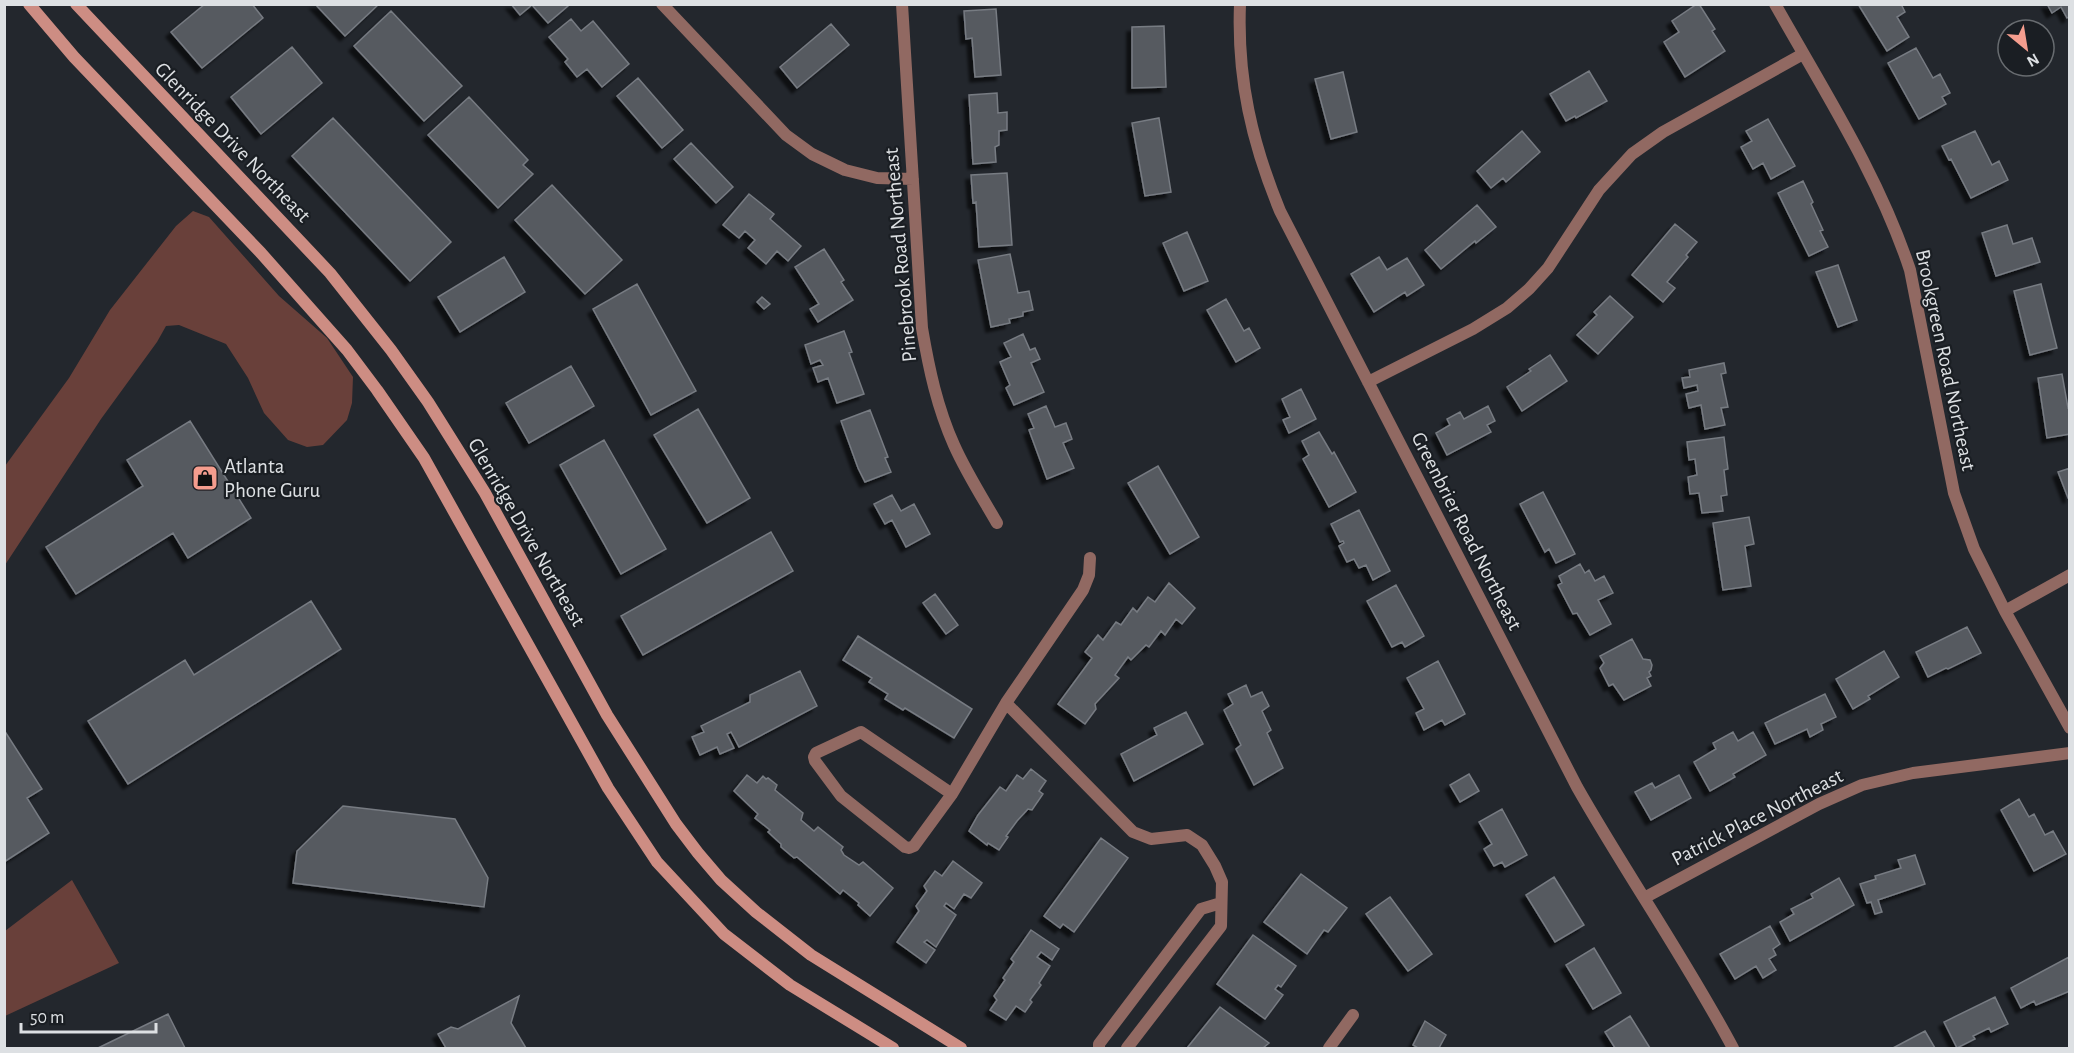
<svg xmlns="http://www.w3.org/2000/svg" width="2074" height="1053" viewBox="0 0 2074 1053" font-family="'Alegreya Sans',sans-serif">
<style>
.forest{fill:#69403a}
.building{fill:#565a61;stroke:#777b82;stroke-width:1.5;filter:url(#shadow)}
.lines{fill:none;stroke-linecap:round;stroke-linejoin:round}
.street{stroke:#916962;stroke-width:12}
.secondary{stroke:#cd8d83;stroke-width:12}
.labels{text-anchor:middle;stroke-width:4.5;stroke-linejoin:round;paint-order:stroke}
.street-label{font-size:21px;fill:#dde0e3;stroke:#1a1e23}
.poi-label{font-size:21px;fill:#dde0e3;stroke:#1a1e23;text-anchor:start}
</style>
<defs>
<filter id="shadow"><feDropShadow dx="-5" dy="5" stdDeviation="1.5" flood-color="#0009"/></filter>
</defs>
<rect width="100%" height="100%" fill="#23272d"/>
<path class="forest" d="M193,211L209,217L279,296L327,338L353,377L352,403L347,420L323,445L307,447L288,440L264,413L248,378L226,344L179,325L166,326L157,342L101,419L5,565V466L69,378L110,310L176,226Z
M72,880L119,963L5,1016V931Z"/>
<path class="building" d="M205,4H252L263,18L202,68L171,32Z
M315,4H379L345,36Z
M511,4H567L568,6L548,23L532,5L520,15Z
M1697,4H1699L1715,29L1712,31L1725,51L1685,77L1664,42L1679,32L1672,21Z
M1858,4H1901L1905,12L1897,17L1909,37L1887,51Z
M2047,4H2070V16L2067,18L2061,7L2052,13Z
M996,9L1001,75L975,77L972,38L966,39L964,11Z
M391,11L462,86L424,121L354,46Z
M571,19L581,31L593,21L629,64L602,87L587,69L577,77L565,62L568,59L549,37Z
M831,24L849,45L797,88L780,67Z
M1164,26L1166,87L1132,88V27Z
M292,47L322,83L261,134L231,97Z
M1916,48L1933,78L1940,74L1950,93L1942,97L1946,104L1919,119L1888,63Z
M1589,71L1607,101L1576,118L1575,116L1566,121L1550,94Z
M1343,72L1357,132L1331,139L1315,79Z
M638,78L683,130L662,148L617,96Z
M997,93L998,113L1007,112V130L999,131V145L995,147L996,162L973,164L969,95Z
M469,97L528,160L523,165L533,174L498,208L428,135Z
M333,118L451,242L410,281L292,156Z
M1159,118L1171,192L1145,196L1132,123Z
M1768,119L1795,166L1771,179L1763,163L1753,169L1741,147L1752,141L1746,131Z
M1522,131L1540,152L1506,182L1503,178L1491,188L1477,171Z
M1975,131L1992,165L1999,161L2008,180L1971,198L1951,159L1949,160L1942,146Z
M691,143L733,187L716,203L674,159Z
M1007,173L1012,245L979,247L976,202L973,203L971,175Z
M1803,181L1813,202L1811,204L1823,230L1820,231L1828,247L1809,256L1778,193Z
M552,185L622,260L585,294L515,220Z
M749,194L774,214L770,219L801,246L788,261L777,251L766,264L748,248L755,240L745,231L739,238L723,225Z
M1477,205L1496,227L1476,243L1475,241L1441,269L1425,250Z
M1675,224L1697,242L1686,255L1688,257L1667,282L1675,288L1663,302L1632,275Z
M2007,225L2013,244L2032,238L2040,262L1996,276L1982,233Z
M1187,232L1208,281L1184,291L1163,243Z
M824,249L844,280L841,282L853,300L818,322L810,309L819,304L795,267Z
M1010,254L1018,293L1029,291L1033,310L1023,312V316L1009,319L1010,323L991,327L978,260Z
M504,257L525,292L460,332L438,297Z
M1379,257L1387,270L1407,258L1424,285L1407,296L1405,292L1374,312L1351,274Z
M1838,265L1857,320L1838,327L1816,272Z
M637,284L696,391L651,415L593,309Z
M2041,284L2057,348L2030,355L2014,291Z
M1610,296L1633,317L1598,354L1577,335L1597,315L1594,312Z
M762,297L770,304L764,309L757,302Z
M1226,299L1244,331L1249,328L1260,348L1236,362L1207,310Z
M844,331L852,352L849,353L864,394L837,403L828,378L818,382L813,368L823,365L820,360L811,364L805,345Z
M1023,334L1030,350L1035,348L1040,359L1031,363L1044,392L1014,405L1006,388L1010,385L1000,362L1011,357L1004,343Z
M1550,355L1567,381L1522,411L1507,387L1531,371L1529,369Z
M1724,363L1726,373L1721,374L1728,407L1721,408L1725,425L1705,429L1701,405L1689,408L1686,394L1698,391L1697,385L1684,388L1682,378L1690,377L1689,370Z
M571,366L594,406L529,443L506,403Z
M2062,374L2068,408L2070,407V434L2047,438L2038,378Z
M1301,389L1316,419L1289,433L1283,420L1290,417L1282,399Z
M1046,406L1055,427L1066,423L1072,439L1063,443L1074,468L1047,479L1029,430L1034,428L1028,414Z
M1488,406L1495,421L1487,425L1491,432L1447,455L1436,433L1450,425L1447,419L1460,412L1464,419Z
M698,409L750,498L707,523L654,435Z
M870,410L888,457L885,458L891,472L865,482L858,468L841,421Z
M190,421L251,518L188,558L173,533L76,594L46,547L143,486L127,460Z
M1319,432L1332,454L1334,452L1356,492L1329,507L1303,459L1309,455L1302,441Z
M1724,437L1728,469L1724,470L1727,495L1721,496L1723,511L1702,513L1699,493L1690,494L1688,477L1697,475L1695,459L1689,460L1687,442Z
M604,440L666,549L621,574L560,465Z
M1158,466L1199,537L1170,554L1128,483Z
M2070,468V497L2068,498L2058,472Z
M1543,492L1575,554L1556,563L1549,549L1545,552L1520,504Z
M892,495L901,511L914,504L930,534L906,547L892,520L885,524L874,504Z
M1359,510L1390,571L1373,580L1366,565L1359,568L1354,559L1347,562L1339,546L1344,543L1343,541L1340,542L1331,524Z
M1749,517L1754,544L1745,546L1751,586L1723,590L1713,523Z
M771,532L793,571L643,655L621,616Z
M1580,564L1585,573L1589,570L1595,581L1604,576L1613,593L1598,600L1611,624L1590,635L1577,613L1573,614L1558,585L1562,583L1559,576Z
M1169,583L1195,608L1182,624L1176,619L1165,635L1161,631L1149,647L1146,645L1131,660L1128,657L1115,675L1119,678L1095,704L1096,709L1085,724L1058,704L1092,658L1085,652L1098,635L1103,640L1116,622L1121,625L1133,608L1137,612L1148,597L1155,602Z
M1396,585L1424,636L1405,647L1402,642L1392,647L1367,601Z
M935,594L958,625L946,634L923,603Z
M311,601L341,649L128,784L88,721L185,660L194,675Z
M1967,627L1981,653L1948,669L1946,668L1928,677L1916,652Z
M858,636L972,709L954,738L905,708L903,710L885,699L888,694L869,682L872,678L843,660Z
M1632,639L1643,659L1650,660L1652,665L1651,670L1649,672L1651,676L1647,678L1651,686L1624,700L1613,684L1609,686L1600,668L1604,663L1600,656Z
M1884,651L1899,677L1868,696L1870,699L1853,709L1836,679Z
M1438,661L1465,714L1445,725L1442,720L1424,730L1416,713L1424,709L1407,678Z
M800,671L817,706L739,747L731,732L727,734L734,748L720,754L717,747L700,755L692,737L704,732L701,726L750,702V695Z
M1246,685L1251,697L1262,692L1269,706L1262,711L1271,730L1267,733L1283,768L1254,785L1236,749L1241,745L1224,710L1233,704L1228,694Z
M1825,694L1836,717L1821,724L1823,730L1810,737L1807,729L1775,744L1765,723Z
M1186,712L1203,744L1134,781L1121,754L1157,735L1154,728Z
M4,730L42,789L27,798L49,833L4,862Z
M1733,732L1738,741L1753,732L1766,755L1733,774L1735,777L1710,791L1694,762L1716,749L1713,743Z
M1031,769L1046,781L1039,791L1043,794L1032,810L1028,809L1017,821L1006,836L1008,837L999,850L988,843L987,845L969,831L978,815L1000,787L1006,791L1017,775L1023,779Z
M1469,774L1479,791L1460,802L1450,785Z
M747,775L757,783L763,776L766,779L768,778L777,785L775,790L803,813L801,820L814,831L818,827L843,847L841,850L844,855L859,865L863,862L893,888L870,916L858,905L859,903L843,890L840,894L797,857L794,858L781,847V844L768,832L770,830L755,818L758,814L734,791Z
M1679,775L1691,798L1651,820L1635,792L1652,783L1655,788Z
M2019,799L2029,817L2034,814L2045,835L2053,831L2066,854L2034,871L2001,810Z
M343,806L455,819L488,878L484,907L293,883L297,851Z
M1502,809L1527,855L1505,867L1502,862L1494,866L1484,849L1492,844L1479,822Z
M1101,838L1128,858L1074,932L1063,924L1060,928L1044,916Z
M1915,855L1925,884L1878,900L1882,912L1875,914L1871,902L1867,903L1860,884L1876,879L1875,876L1901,868L1898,860Z
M953,861L982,883L971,898L964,894L954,909L946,903L944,906L956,915L936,947L927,940L924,942L935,950L926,963L897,942L919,911L916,906L927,891L924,886L935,871L942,876Z
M1301,874L1347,908L1328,932L1324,930L1307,954L1264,922Z
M1554,877L1584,925L1555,942L1526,895Z
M1839,878L1854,905L1790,941L1780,922L1794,914L1791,909L1813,898L1811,894Z
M1390,897L1432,954L1408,971L1366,914Z
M1770,926L1780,944L1773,949L1776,955L1769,959L1776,970L1763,978L1756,966L1735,979L1720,954Z
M1031,930L1059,949L1052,960L1041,952L1037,957L1050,966L1039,983L1041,985L1030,1000L1032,1002L1025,1012L1016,1006L1006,1020L990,1010L997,1000L994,996L1005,980L1003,978L1014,962L1011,959Z
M1253,935L1296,966L1281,987L1278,985L1275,989L1283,995L1265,1019L1217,984Z
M1594,948L1621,993L1593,1009L1566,965Z
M2069,957L2070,991L2036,1005L2034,1001L2021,1008L2011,988Z
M519,996L511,1023L526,1048H446L438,1034L451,1027L458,1029Z
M1995,997L2008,1024L1991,1032L1989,1028L1973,1036L1975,1039L1957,1048L1944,1022Z
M1220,1007L1269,1043L1263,1048H1187Z
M168,1014L185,1048H98Z
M1630,1016L1650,1048H1615L1605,1032Z
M1425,1021L1446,1035L1439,1048H1418L1413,1045Z
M1925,1031L1935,1048H1893Z"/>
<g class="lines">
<path class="street" d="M662,4L786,135L812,154L845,170L877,178L913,179
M902,4L922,328C929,369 937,407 954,445C966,472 982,497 997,523
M1240,4C1237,79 1252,143 1280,211L1577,787C1627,875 1685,958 1733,1048
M1775,4C1824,91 1879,176 1910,270L1954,493L1974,549L2005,611L2070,728
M1368,382L1473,329L1507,308L1529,289L1548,268L1599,190L1632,154L1663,132L1803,54
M2005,611L2070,575
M1006,703L1133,832L1151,839L1187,835L1202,845L1215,866L1222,882L1221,926L1127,1048
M952,794L861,732L816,753L814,757L815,761L841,796L905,847L909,848L914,846L952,794L1006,703L1083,590L1089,575L1090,558
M1644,898L1819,804L1862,785L1913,773L2070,753
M1099,1048V1044L1201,909L1221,903
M1329,1048L1353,1015"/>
<path class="secondary" d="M29,4L74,57L261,253L347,350L377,390L424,458L608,788L657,862L724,934L790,985L893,1048
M76,4L330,273L391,350L428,402L485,493L607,715L676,824L698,853L721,880L756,912L811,955L961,1048"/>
</g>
<defs>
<g id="shop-square" transform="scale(1.35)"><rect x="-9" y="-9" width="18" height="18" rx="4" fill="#f59d8e" stroke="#1a1e23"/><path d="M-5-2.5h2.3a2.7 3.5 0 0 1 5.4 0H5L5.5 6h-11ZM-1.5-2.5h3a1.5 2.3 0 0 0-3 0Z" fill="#111"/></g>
</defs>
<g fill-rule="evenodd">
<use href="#shop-square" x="205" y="478"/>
</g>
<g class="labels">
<g class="street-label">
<text transform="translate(233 142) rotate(46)" y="7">Glenridge Drive Northeast</text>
<text transform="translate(900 255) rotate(-95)" y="7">Pinebrook Road Northeast</text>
<text transform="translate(1946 360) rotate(78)" y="7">Brookgreen Road Northeast</text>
<text transform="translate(1467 531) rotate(63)" y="7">Greenbrier Road Northeast</text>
<text transform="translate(527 532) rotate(60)" y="7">Glenridge Drive Northeast</text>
<text transform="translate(1757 817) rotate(-27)" y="7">Patrick Place Northeast</text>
</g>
<g class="poi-label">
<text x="224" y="473">Atlanta<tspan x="224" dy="24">Phone Guru</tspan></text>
</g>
</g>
<rect width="2074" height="1053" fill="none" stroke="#dde0e3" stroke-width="12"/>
<g transform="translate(2026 48) rotate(150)"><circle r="28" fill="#1a1e23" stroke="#686c70" stroke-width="1.5"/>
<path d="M0-4.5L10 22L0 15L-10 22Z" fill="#f59d8e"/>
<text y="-9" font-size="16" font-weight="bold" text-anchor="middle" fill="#dde0e3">N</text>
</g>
<path d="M21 1023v9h135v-9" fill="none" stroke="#dde0e3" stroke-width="3"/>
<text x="30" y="1023" font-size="18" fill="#dde0e3" stroke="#1a1e23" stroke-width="4.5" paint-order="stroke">50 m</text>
</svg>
